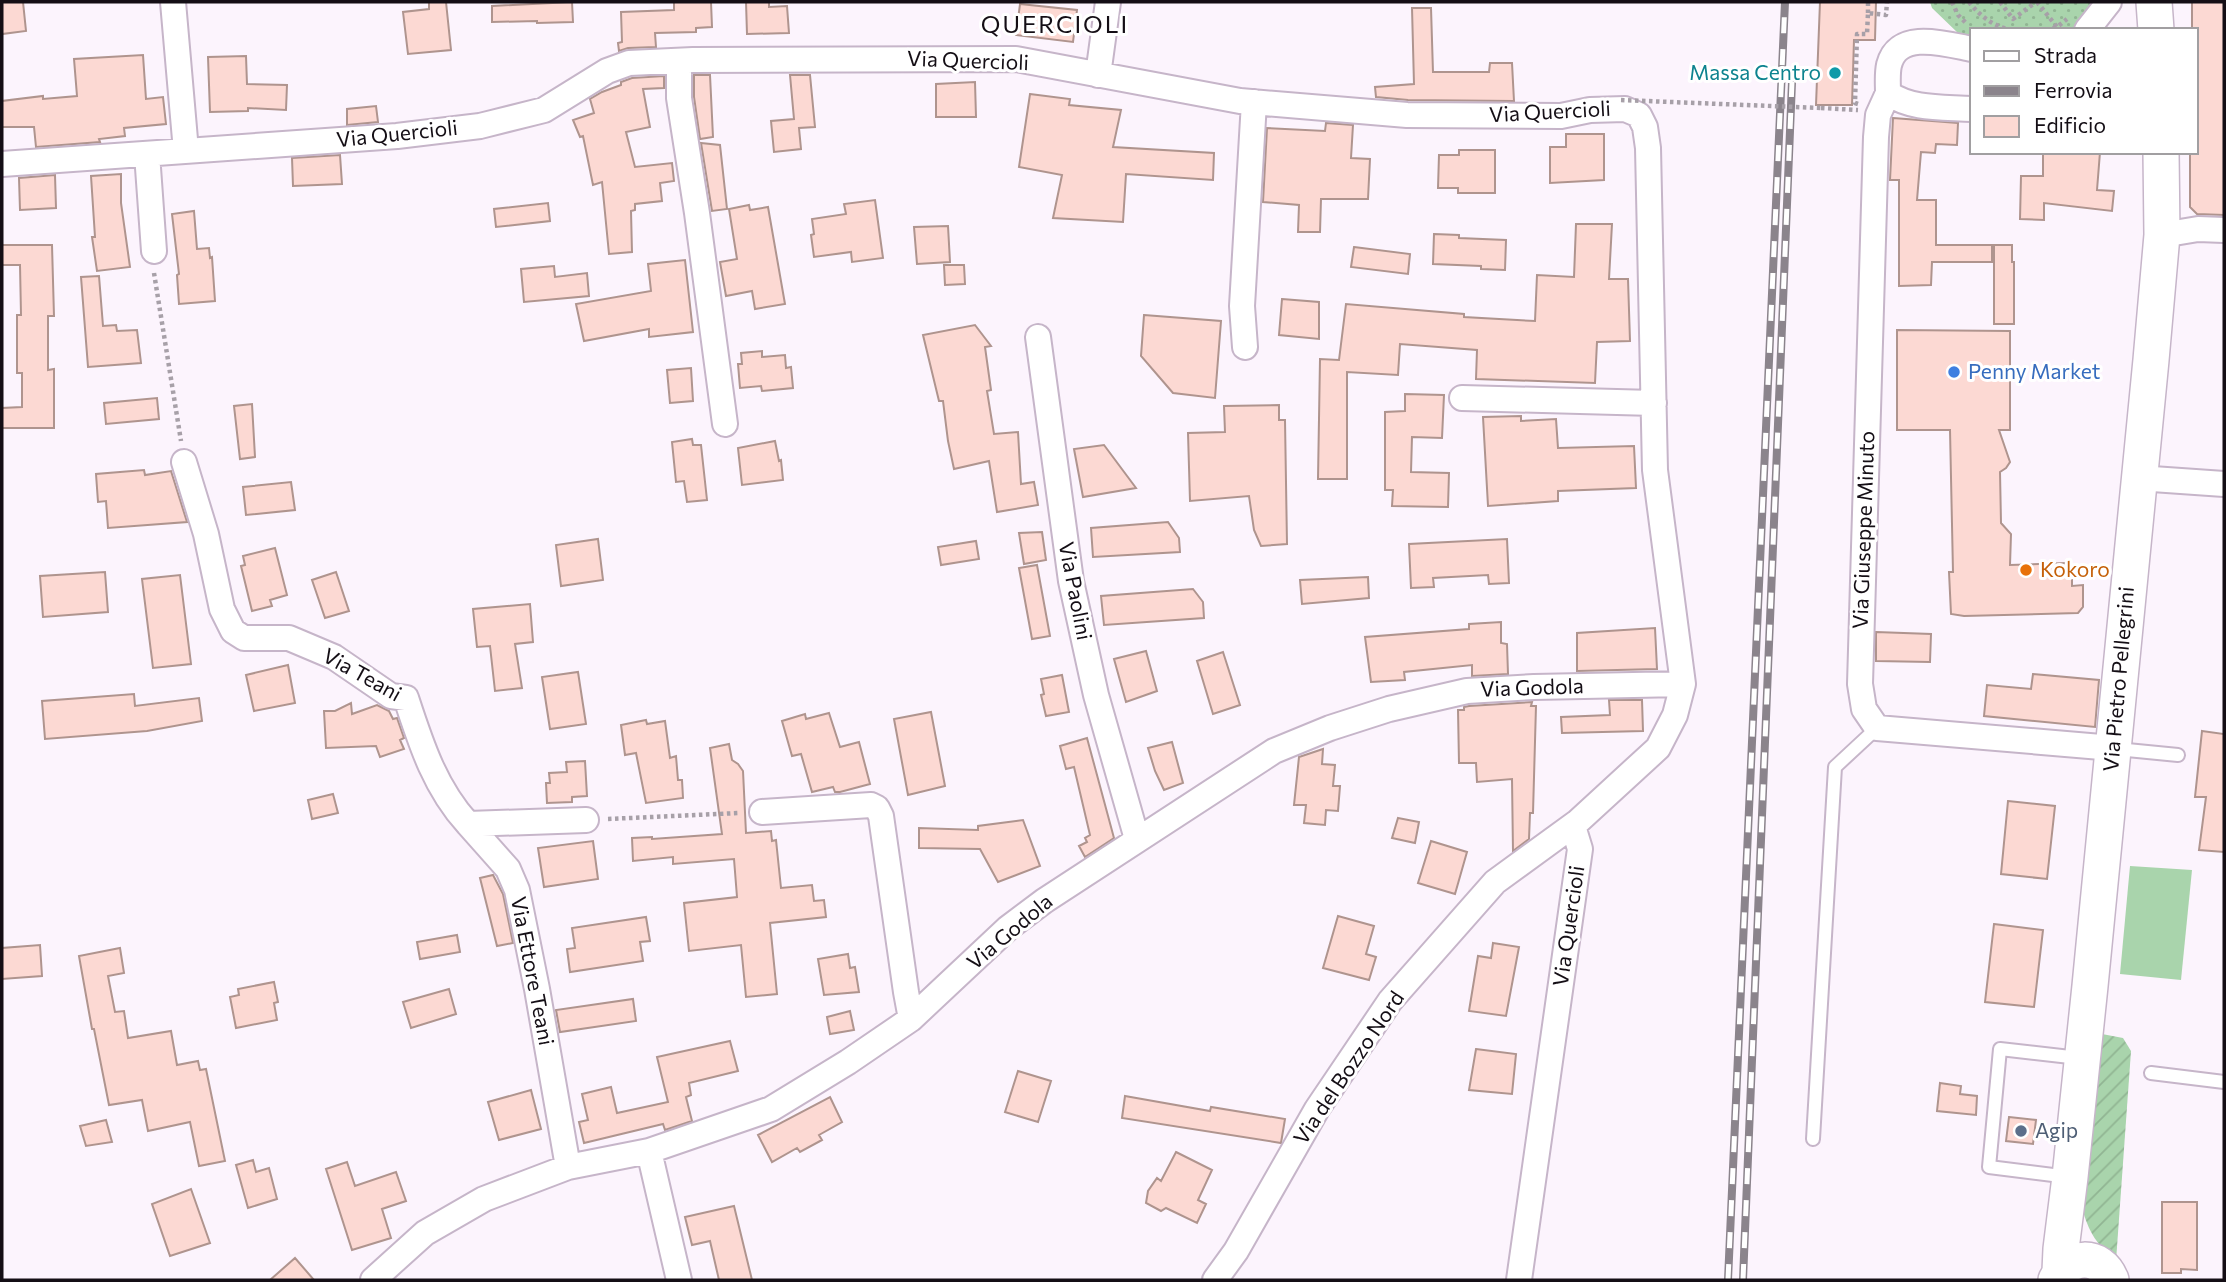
<svg xmlns="http://www.w3.org/2000/svg" width="2226" height="1282" viewBox="0 0 2226 1282" font-family="Commissioner,sans-serif">
<style>
.park{fill:url(#park-dots)}
.garden{fill:url(#garden-furrows)}
.pitch{fill:#a9d4ac}
.building{fill:#fcd9d3;stroke:#af948e;stroke-width:2}
.lines{fill:none;stroke-linecap:round;stroke-linejoin:round}
.lane-casing{stroke:#c6b5c9;stroke-width:16}
.street-casing{stroke:#c6b5c9;stroke-width:28}
.secondary-casing{stroke:#c6b5c9;stroke-width:38}
.path{stroke:#a7a0a8;stroke-width:4.5;stroke-dasharray:3.5 3.5;stroke-linecap:butt}
.lane{stroke:#fff;stroke-width:12}
.street{stroke:#fff;stroke-width:24}
.secondary{stroke:#fff;stroke-width:35}
.rail-casing{stroke:#8b848c;stroke-width:8}
.rail{stroke:#fff;stroke-width:5;stroke-dasharray:16;stroke-linecap:butt}
.path-bridge{stroke:#a7a0a8;stroke-width:4.5;stroke-dasharray:3.5 3.5;stroke-linecap:butt}
.culture-dot{fill:#0f9aa8;stroke:#fff;stroke-width:2.5}
.shop-dot{fill:#3f7fe0;stroke:#fff;stroke-width:2.5}
.food-dot{fill:#e8710a;stroke:#fff;stroke-width:2.5}
.service-dot{fill:#5c6f8a;stroke:#fff;stroke-width:2.5}
.labels{text-anchor:middle;stroke-width:6;stroke-linejoin:round;paint-order:stroke}
.street-label{font-size:21px;fill:#140e15;stroke:#fff}
.culture-label{font-size:21px;fill:#0d838f;stroke:#fff;text-anchor:end}
.shop-label{font-size:21px;fill:#366cbe;stroke:#fff;text-anchor:start}
.food-label{font-size:21px;fill:#c56008;stroke:#fff;text-anchor:start}
.service-label{font-size:21px;fill:#4e5e75;stroke:#fff;text-anchor:start}
.quarter-label{font-size:24px;letter-spacing:2px;fill:#140e15;stroke:#fff}
</style>
<defs>
<pattern id="park-dots" width="8" height="8" patternUnits="userSpaceOnUse" patternTransform="scale(1.75)"><rect width="8" height="8" fill="#a9d4ac"/><path d="M2 2h.1M6 6h.1" fill="none" stroke="#91b593" stroke-width="1.8" stroke-linecap="round"/></pattern>
<pattern id="garden-furrows" width="10" height="10" patternUnits="userSpaceOnUse" patternTransform="scale(1.75)"><rect width="10" height="10" fill="#a9d4ac"/><path d="M-1 1l2-2M0 10L10 0M9 11l2-2" fill="none" stroke="#91b593"/></pattern>
</defs>
<rect width="100%" height="100%" fill="#fcf4fd"/>
<path class="park" d="M1930,2H2098L2095,9L2072,30H1972V37L1959,34L1932,8Z"/>
<path class="garden" d="M2102,1034L2123,1038L2131,1051L2116,1261C2097,1245 2089,1233 2082,1208Z"/>
<path class="pitch" d="M2130,866L2192,870L2181,980L2120,974Z"/>
<path class="building" d="M2,2H23L26,31L2,34Z
M429,2H446L451,50L408,54L403,12L429,9Z
M572,2L573,22L537,23V21L492,22V6Z
M674,2H711L712,27L696,28V32L655,33L656,47L628,48L619,51L618,43L622,42L621,12L674,10Z
M746,2H769V7L787,6L789,33L747,34Z
M1820,2H1876L1875,40H1854L1852,105H1816Z
M2192,2H2224V215L2197,214L2190,207V152H2196V30H2192Z
M1020,4L1077,10L1073,42L1016,35Z
M1412,8H1431L1433,72H1489L1490,63H1512L1514,101L1408,100L1376,97L1375,87L1414,84Z
M143,55L146,99L163,97L166,124L124,128L125,136L99,139L100,142L36,147L34,127H2V101L43,96V99L77,96L74,59Z
M246,56L247,84L287,85L286,110L248,108V111L210,112L208,57Z
M694,75H710L713,137L700,139L694,97Z
M790,75H810L815,127L799,128L801,149L774,152L771,121L794,119Z
M664,76V88L643,89L650,127L626,132L635,167L672,163L674,181L660,183L662,201L635,204V210L631,211L632,252L609,254L602,182L593,185L583,136L580,137L573,120L594,113L590,99L602,92L621,85V82L632,78Z
M975,82L976,117H936V84Z
M1030,94L1070,99L1069,105L1121,110L1113,147L1214,153L1213,180L1126,174L1123,222L1053,218L1062,175L1019,167Z
M376,106L378,122L347,125V109Z
M1893,118L1958,123L1957,145L1936,144L1935,153L1921,152L1917,200H1936V245H1992V262H1932L1931,285L1899,286V180H1890Z
M1326,123L1353,125L1351,158L1370,159L1368,199H1321L1320,232H1298L1299,205L1263,202L1267,128L1325,131Z
M1566,134H1604V180L1550,183V147H1566Z
M701,143L720,145L727,209L712,211Z
M1459,150H1495V193H1458V188H1438L1439,155H1459Z
M2043,152H2100L2097,190L2114,191L2112,211L2044,203V220L2020,219L2021,176H2043Z
M340,155L342,184L293,186L292,158Z
M121,174V203L130,267L97,271L92,237H95L91,176Z
M55,175L56,208L20,210L19,178Z
M875,200L883,258L852,262L851,252L814,257L811,235L814,234L812,219L846,214L844,204Z
M548,203L550,221L496,227L494,209Z
M749,205L750,210L768,207L785,304L755,309L752,291L726,296L720,262L737,259L729,209Z
M194,211L197,249L209,248L210,258L212,257L215,301L179,304L177,275L179,274L172,214Z
M1576,224H1612L1609,279H1628L1630,341L1597,342L1595,383L1476,379L1477,350L1400,344L1398,375L1347,372V479H1318L1320,359L1339,360L1346,304L1464,314V317L1535,321L1537,275L1574,277Z
M948,226L950,262L917,264L914,227Z
M1434,234L1459,235V238L1506,240L1505,270L1481,269V266L1433,264Z
M2,245H52L54,316H48V370L54,369V428H2V408L22,407V373H17V315H21L20,265H2Z
M1994,245H2012V262H2014V324H1994Z
M1354,247L1410,254L1408,274L1351,267Z
M685,260L693,332L649,337V329L584,341L576,304L651,291L648,264Z
M944,265H964L965,284L945,285Z
M554,266L555,277L587,273L589,296L524,302L521,269Z
M99,276L103,326L116,325L117,331L137,330L141,363L88,367L81,277Z
M1282,299L1319,302V339L1279,335Z
M1144,315L1221,321L1215,398L1173,393L1141,356Z
M975,325L991,346L985,347L991,390L987,391L994,434L1018,432L1021,484L1034,482L1038,505L997,512L989,461L954,469L948,441L943,401H939L923,335Z
M1897,330L2010,331V430H1999L2010,462L2006,468L2000,472L2001,523L2011,534L2010,565L2066,563L2072,570V586L2083,585V607L2078,613L1964,616L1951,614L1949,572H1953L1950,430H1897Z
M762,351V357L785,355L786,368L791,367L793,388L762,391L761,386L740,388L738,364H742L741,353Z
M691,368L693,401L670,403L667,370Z
M1405,394L1444,395L1442,438L1412,437L1411,472L1449,473L1448,507L1392,506L1393,490H1385V412L1405,411Z
M157,398L159,419L106,424L104,403Z
M252,404L255,457L240,459L234,406Z
M1279,405V420H1285L1287,544L1261,546L1254,530L1249,496L1190,501L1188,433L1225,432L1224,406Z
M1521,416V421L1556,419L1558,448L1634,446L1636,488L1558,491V501L1488,506L1483,417Z
M692,439L693,445H701L707,500L687,502L684,481L676,482L672,442Z
M775,441L779,461L781,460L783,480L742,485L738,448Z
M1104,445L1136,488L1083,497L1074,449Z
M144,470L145,475L171,471L187,522L108,528L106,501L98,502L96,474Z
M291,482L295,510L246,515L243,487Z
M1168,522L1179,538L1180,552L1093,557L1091,528Z
M1042,532L1046,560L1024,564L1019,533Z
M598,539L603,580L561,586L556,545Z
M1507,539L1509,583L1489,584L1488,575L1433,578L1434,587L1411,588L1409,544Z
M976,541L979,559L941,565L938,547Z
M275,548L287,595L270,600L272,606L252,611L241,566L245,565L243,556Z
M1037,565L1050,636L1032,639L1019,568Z
M105,572L108,612L43,617L40,576Z
M336,572L349,611L325,618L312,580Z
M180,575L191,664L153,668L142,579Z
M1368,577L1369,598L1302,604L1300,580Z
M1193,589L1203,602L1204,618L1104,625L1101,596Z
M530,604L533,642L515,644L522,688L495,691L490,646L477,647L473,609Z
M1501,622V643L1507,644L1508,674L1472,676V665L1404,672L1405,680L1371,682L1365,637L1469,629V624Z
M1655,628L1657,669L1577,671V633Z
M1876,632L1931,634L1930,662L1876,661Z
M1146,651L1157,691L1126,702L1114,659Z
M1223,652L1240,705L1213,714L1197,661Z
M288,665L295,703L254,711L246,675Z
M578,672L586,724L550,729L542,677Z
M2033,674L2099,680L2095,727L1984,716L1987,685L2031,689Z
M1062,675L1069,712L1046,716L1041,695L1044,694L1041,679Z
M134,694L135,706L199,698L202,721L147,731L45,739L42,701Z
M1609,700H1642L1643,731L1562,733L1561,717L1610,715Z
M1532,702L1531,706H1536L1533,813H1530L1529,839L1513,851L1512,779L1477,782L1476,763H1459L1458,710H1464V707L1469,706Z
M351,703L352,714L377,705L389,711L393,719L397,718L404,738L400,740L404,749L380,757L376,746L326,748L324,711H335Z
M931,712L945,786L908,795L894,719Z
M829,713L840,747L859,742L870,784L840,792H835L833,787L812,792L801,754L792,756L782,721L805,714L806,719Z
M646,720L647,724L665,721L670,758L676,756L678,780H682L683,798L646,803L636,753L625,755L621,725Z
M2202,731L2224,734V852L2199,850L2206,797H2195Z
M1087,738L1114,838L1085,857L1079,846L1087,842L1085,838L1090,835L1074,767L1066,769L1060,746Z
M1172,742L1183,783L1164,790L1155,771L1148,748Z
M729,744L732,760L738,764L743,771L746,833L771,831L772,841L776,840L781,888L812,885L814,901L824,900L826,917L770,923L777,994L746,997L741,945L689,951L684,903L737,897L734,859L673,864V857L633,861L632,838L652,837V839L722,834L710,748Z
M1323,749L1322,764L1335,765L1333,786H1340L1338,811L1326,810L1325,825L1304,823L1306,805H1294L1299,757Z
M585,761L587,796L572,797V802L547,803L546,783H550L549,773L567,772L566,762Z
M333,794L338,813L312,819L308,800Z
M2008,801L2055,806L2047,879L2001,874Z
M1398,818L1419,822L1415,843L1392,838Z
M1023,820L1040,866L998,882L980,849L919,848V828L978,830V826Z
M593,841L598,879L544,887L538,848Z
M1431,841L1467,852L1455,894L1418,883Z
M493,875L503,894L513,943L497,946L480,878Z
M1338,916L1374,926L1366,954L1376,957L1369,980L1323,968Z
M646,917L650,941L640,942L643,961L570,972L567,949L575,948L572,928Z
M1994,924L2043,930L2034,1007L1985,1002Z
M457,935L460,952L420,959L417,942Z
M1493,943L1519,947L1506,1016L1469,1011L1478,956L1491,958Z
M40,945L42,976L2,979V948Z
M120,948L124,973L108,976L115,1012L124,1011L128,1038L171,1031L177,1065L198,1061L200,1070L206,1069L225,1161L199,1166L190,1122L148,1131L142,1100L109,1105L94,1029H92L79,956Z
M848,954L850,968L855,967L859,992L824,995L818,959Z
M274,982L278,1002L274,1003L277,1020L236,1028L230,997L239,995L238,989Z
M449,989L456,1014L411,1028L403,1002Z
M633,999L636,1021L560,1032L556,1010Z
M850,1011L854,1030L830,1034L827,1017Z
M730,1041L738,1071L689,1083L691,1095L686,1097L692,1121L665,1130L663,1124L584,1143L579,1122L588,1120L582,1094L611,1087L617,1113L668,1102L657,1057Z
M1476,1049L1516,1054L1512,1094L1469,1090Z
M1018,1071L1051,1081L1038,1122L1005,1112Z
M1940,1083L1961,1086L1960,1094L1977,1096L1976,1115L1937,1111Z
M531,1090L541,1129L499,1140L488,1102Z
M1125,1096L1210,1111L1211,1107L1285,1119L1281,1143L1122,1118Z
M830,1097L842,1122L819,1135L822,1140L800,1152L797,1148L772,1162L758,1135Z
M2009,1117L2036,1120L2033,1144L2006,1141Z
M106,1120L112,1142L86,1146L80,1126Z
M1176,1152L1212,1170L1198,1200L1206,1204L1197,1223L1166,1208L1161,1211L1146,1203L1148,1191L1157,1178L1161,1181Z
M253,1160L256,1172L269,1168L277,1199L248,1208L236,1165Z
M347,1162L355,1186L396,1172L406,1201L382,1209L391,1238L352,1250L326,1169Z
M191,1189L210,1243L170,1256L152,1204Z
M2162,1202H2197V1270L2181,1269V1273H2162Z
M734,1206L752,1280H719L710,1241L692,1245L685,1217Z
M295,1258L314,1280H270Z"/>
<g class="lines">
<g class="lane-casing">
<path id="lane" d="M2117,749L2178,755
M2151,1073L2224,1082
M1813,1139L1835,767L1877,728
M2069,1177L1989,1167L2000,1049L2079,1058"/>
</g>
<g class="street-casing">
<path id="street" d="M173,2L186,151
M2087,30L2109,2
M679,61V98L697,213L725,424
M1098,75L1108,2
M1888,93L1878,115L1876,137L1860,684L1864,709L1877,728L2113,748
M1888,93C1888,84 1887,74 1889,65C1898,29 1946,44 1972,49
M1888,93C1912,110 1943,107 1972,109
M147,154L154,251
M2,164L397,136L480,126L544,110L607,71L629,63L693,60L1016,59L1240,101L1407,115L1561,116L1590,110L1625,109L1639,115L1645,127L1648,148L1655,470L1683,684L1675,715L1658,748L1573,826L1580,849L1519,1280
M2162,235L2198,229L2224,230
M1038,337L1071,581L1096,695L1137,839
M1245,347L1242,306L1254,102
M1462,398L1654,403
M184,462L206,534L222,609L233,631L244,638H289L334,657L391,696L406,698C421,744 435,788 468,824
M2138,478L2224,484
M762,812L871,805L877,808L881,816L906,992L911,1019
M649,1151L679,1280
M568,1167L537,989L517,890L508,869L468,824L586,820
M373,1280L425,1233L484,1199L568,1167L649,1151L771,1109L848,1062L911,1019L1008,928L1044,901L1274,751L1330,728L1389,709L1467,691L1534,687L1683,684
M1215,1280L1236,1251L1317,1109L1390,1001L1495,882L1576,823"/>
</g>
<g class="secondary-casing">
<path id="secondary" d="M2154,2L2156,30
M2060,1271L2061,1249L2070,1177L2090,986L2151,360L2162,235L2161,152
M2056,1280C2068,1255 2100,1252 2111,1280"/>
</g>
<path class="path" d="M1952,2L1958,15L1967,24
M1969,2C1980,16 1993,26 2011,30
M2000,2L2013,19L2036,2
M2037,2L2057,27
M1868,13V2
M2046,30L2057,27L2067,19
M1858,104L1855,103L1857,34H1867L1868,13L1886,15L1887,2
M1821,108L1858,110
M154,273L181,441
M608,819L739,813"/>
<use href="#lane" class="lane"/>
<use href="#street" class="street"/>
<use href="#secondary" class="secondary"/>
<g class="rail-casing">
<path id="rail" d="M1728,1280L1785,2
M1743,1280L1792,82"/>
</g>
<use href="#rail" class="rail"/>
<path class="path-bridge" d="M1621,100L1821,108"/>
</g>
<circle class="culture-dot" cx="1835" cy="73" r="7"/>
<circle class="shop-dot" cx="1954" cy="372" r="7"/>
<circle class="food-dot" cx="2026" cy="570" r="7"/>
<circle class="service-dot" cx="2021" cy="1131" r="7"/>
<g class="labels">
<g class="street-label">
<text transform="translate(968 61) rotate(2)" y="7">Via Quercioli</text>
<text transform="translate(1550 112) rotate(-3)" y="7">Via Quercioli</text>
<text transform="translate(397 134) rotate(-6)" y="7">Via Quercioli</text>
<text transform="translate(1864 530) rotate(-88)" y="7">Via Giuseppe Minuto</text>
<text transform="translate(1075 591) rotate(79)" y="7">Via Paolini</text>
<text transform="translate(362 675) rotate(29)" y="7">Via Teani</text>
<text transform="translate(2119 679) rotate(-85)" y="7">Via Pietro Pellegrini</text>
<text transform="translate(1532 688) rotate(-2)" y="7">Via Godola</text>
<text transform="translate(1569 926) rotate(-82)" y="7">Via Quercioli</text>
<text transform="translate(1010 932) rotate(-40)" y="7">Via Godola</text>
<text transform="translate(532 971) rotate(79)" y="7">Via Ettore Teani</text>
<text transform="translate(1349 1068) rotate(-56)" y="7">Via del Bozzo Nord</text>
</g>
<g class="culture-label">
<text x="1821" y="80">Massa Centro</text>
</g>
<g class="shop-label">
<text x="1968" y="379">Penny Market</text>
</g>
<g class="food-label">
<text x="2040" y="577">Kokoro</text>
</g>
<g class="service-label">
<text x="2035" y="1138">Agip</text>
</g>
<g class="quarter-label">
<text x="1055" y="33">QUERCIOLI</text>
</g>
</g>
<rect width="2226" height="1282" fill="none" stroke="#140e15" stroke-width="7"/>
<rect x="1970" y="28" width="228" height="126" fill="#ffffff" stroke="#a19fa1" stroke-width="2"/>
<rect x="1984" y="51" width="35" height="10" fill="#ffffff" stroke="#a19fa1" stroke-width="2"/>
<text x="2034" y="63" font-size="21" fill="#140e15">Strada</text>
<rect x="1984" y="86" width="35" height="10" fill="#8b848c" stroke="#a19fa1" stroke-width="2"/>
<text x="2034" y="98" font-size="21" fill="#140e15">Ferrovia</text>
<rect x="1984" y="116" width="35" height="21" fill="#fcd9d3" stroke="#a19fa1" stroke-width="2"/>
<text x="2034" y="133" font-size="21" fill="#140e15">Edificio</text>
</svg>
